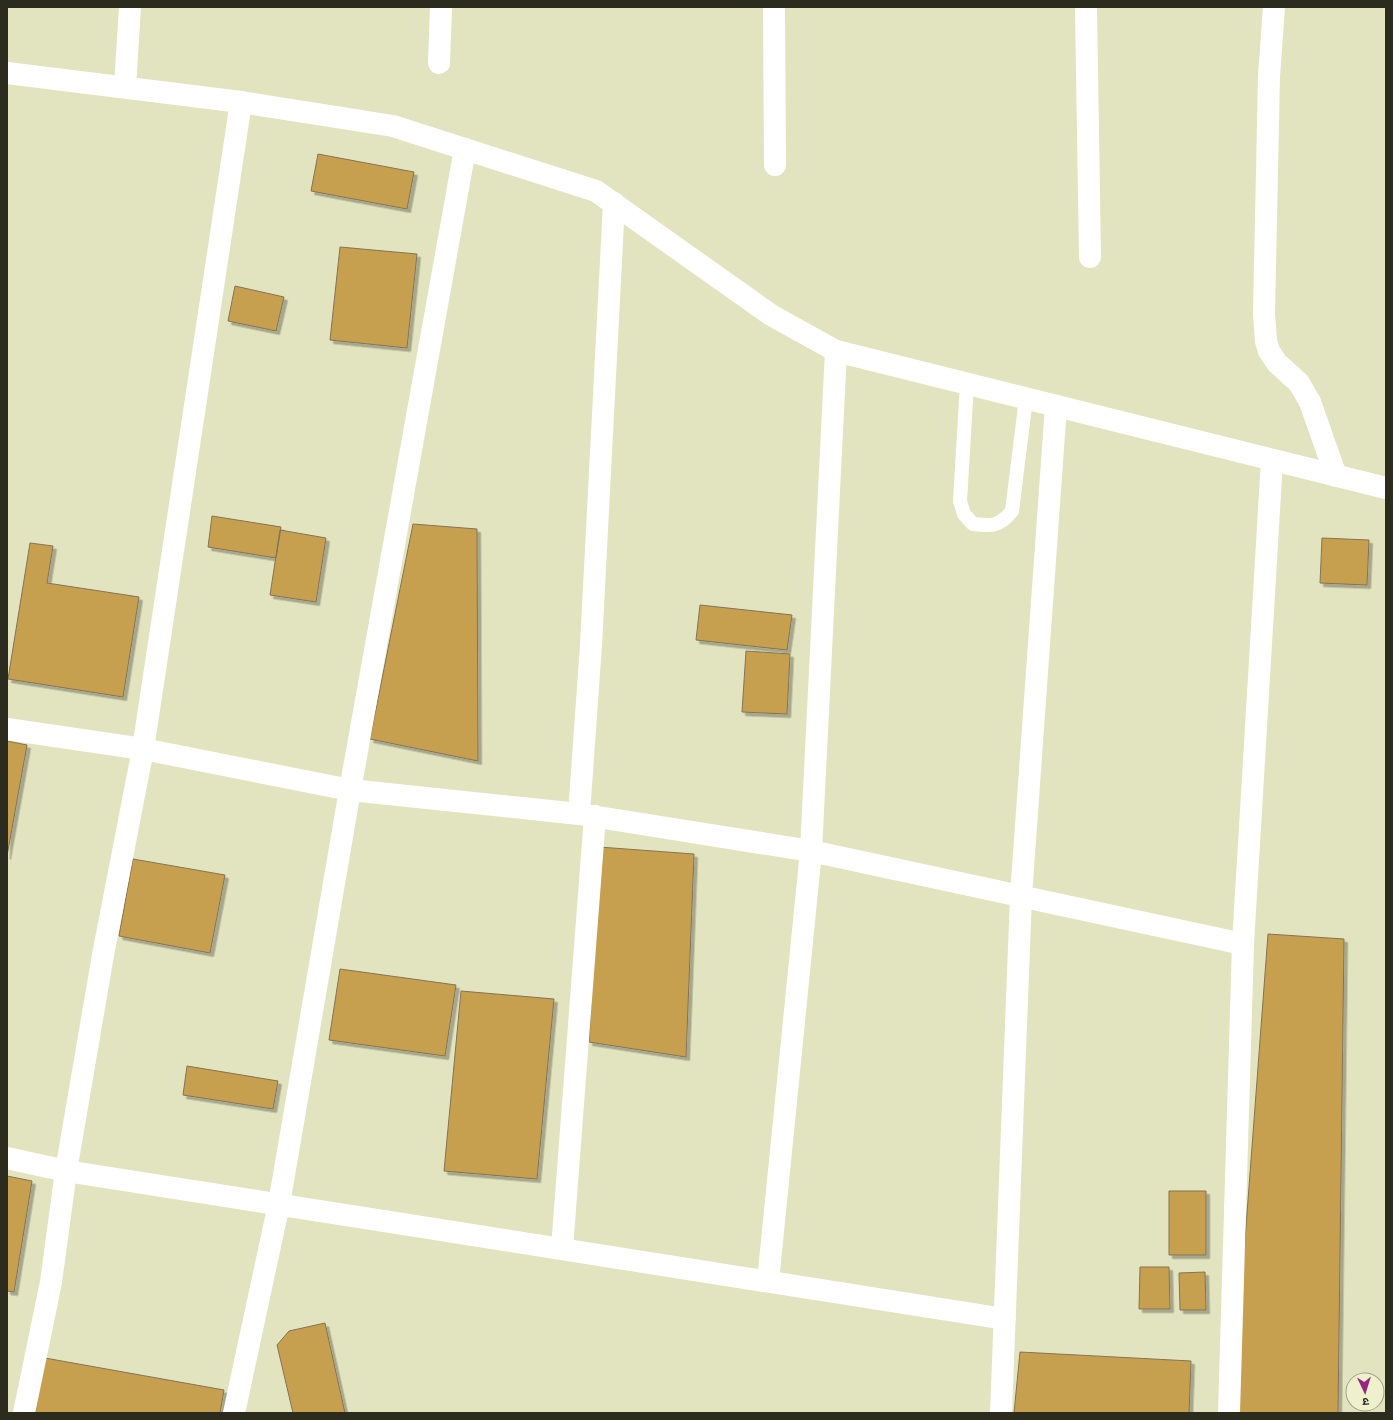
<svg xmlns="http://www.w3.org/2000/svg" width="1393" height="1420" viewBox="0 0 1393 1420" font-family="'Titillium Web','Noto Sans Devanagari',sans-serif">
<style>
.building{fill:#c69f50;stroke:#847354;filter:url(#shadow)}
.lines{fill:none;stroke-linecap:round;stroke-linejoin:round}
.service{stroke:#fff;stroke-width:14}
.minor{stroke:#fff;stroke-width:22}
.tertiary{stroke:#fff;stroke-width:22}
</style>
<defs>
<filter id="shadow"><feDropShadow dx="3.5" dy="3.5" stdDeviation="0" flood-color="#0004"/></filter>
</defs>
<rect width="100%" height="100%" fill="#e2e4bf"/>
<path class="building" d="M318,154L414,172L407,209L311,191Z
M340,247L417,254L407,348L330,340Z
M235,286L284,297L276,331L228,321Z
M212,516L281,527L276,558L208,547Z
M413,524L477,529L478,761L370,739Z
M280,530L326,538L316,602L270,595Z
M1322,538L1369,540L1367,585L1320,583Z
M30,543L53,546L47,583L139,597L123,697L8,679Z
M700,605L792,615L787,650L696,640Z
M746,651L790,654L787,714L742,712Z
M7,741L27,745L7,856Z
M599,847L694,854L686,1057L589,1042Z
M133,859L225,875L210,953L119,936Z
M1268,934L1344,939L1338,1413H1232Z
M340,969L456,985L445,1056L329,1040Z
M461,991L554,999L537,1179L444,1171Z
M187,1066L278,1081L273,1109L183,1095Z
M7,1176L32,1181L14,1292L7,1291Z
M1169,1191H1206V1255H1169Z
M1140,1267H1169L1170,1309H1139Z
M1205,1272L1206,1310H1180L1179,1273Z
M325,1323L345,1413H293L277,1345L289,1331Z
M1020,1352L1191,1361L1189,1413H1014Z
M45,1358L224,1390L220,1413H35Z"/>
<g class="lines">
<path class="service" d="M967,383L960,501L964,514L973,524C991,526 999,527 1012,511L1026,398"/>
<path class="minor" d="M774,7L775,165
M1086,7L1090,257
M1274,7L1269,76L1264,314L1266,341L1269,351L1277,363L1299,383L1310,402L1336,476
M439,63L441,7
M125,87L130,7
M614,203L591,645L579,814L811,851L1243,944
M7,729L143,749L350,790L579,814
M7,1158L66,1171L1005,1319
M562,1248L595,816
M768,1281L811,851L836,351
M24,1413L51,1282L66,1171L103,955L143,749L241,102
M234,1413L279,1204L350,790L465,149
M1001,1413L1021,896L1056,406
M1229,1413L1243,944L1272,460"/>
<path class="tertiary" d="M7,73L241,102L393,126L596,191L771,315L836,351L1386,488"/>
</g>
<rect width="1393" height="1420" fill="none" stroke="#2c2c1e" stroke-width="16"/>
<g transform="translate(1365 1392) rotate(176)"><circle r="19" fill="#eff1cc" stroke="#a1a286"/>
<path d="M0-3L7 15L0 10L-7 15Z" fill="#982581"/>
<text y="-6" font-size="11" font-weight="bold" text-anchor="middle" fill="#2c2c1e">उ</text>
</g>
</svg>
